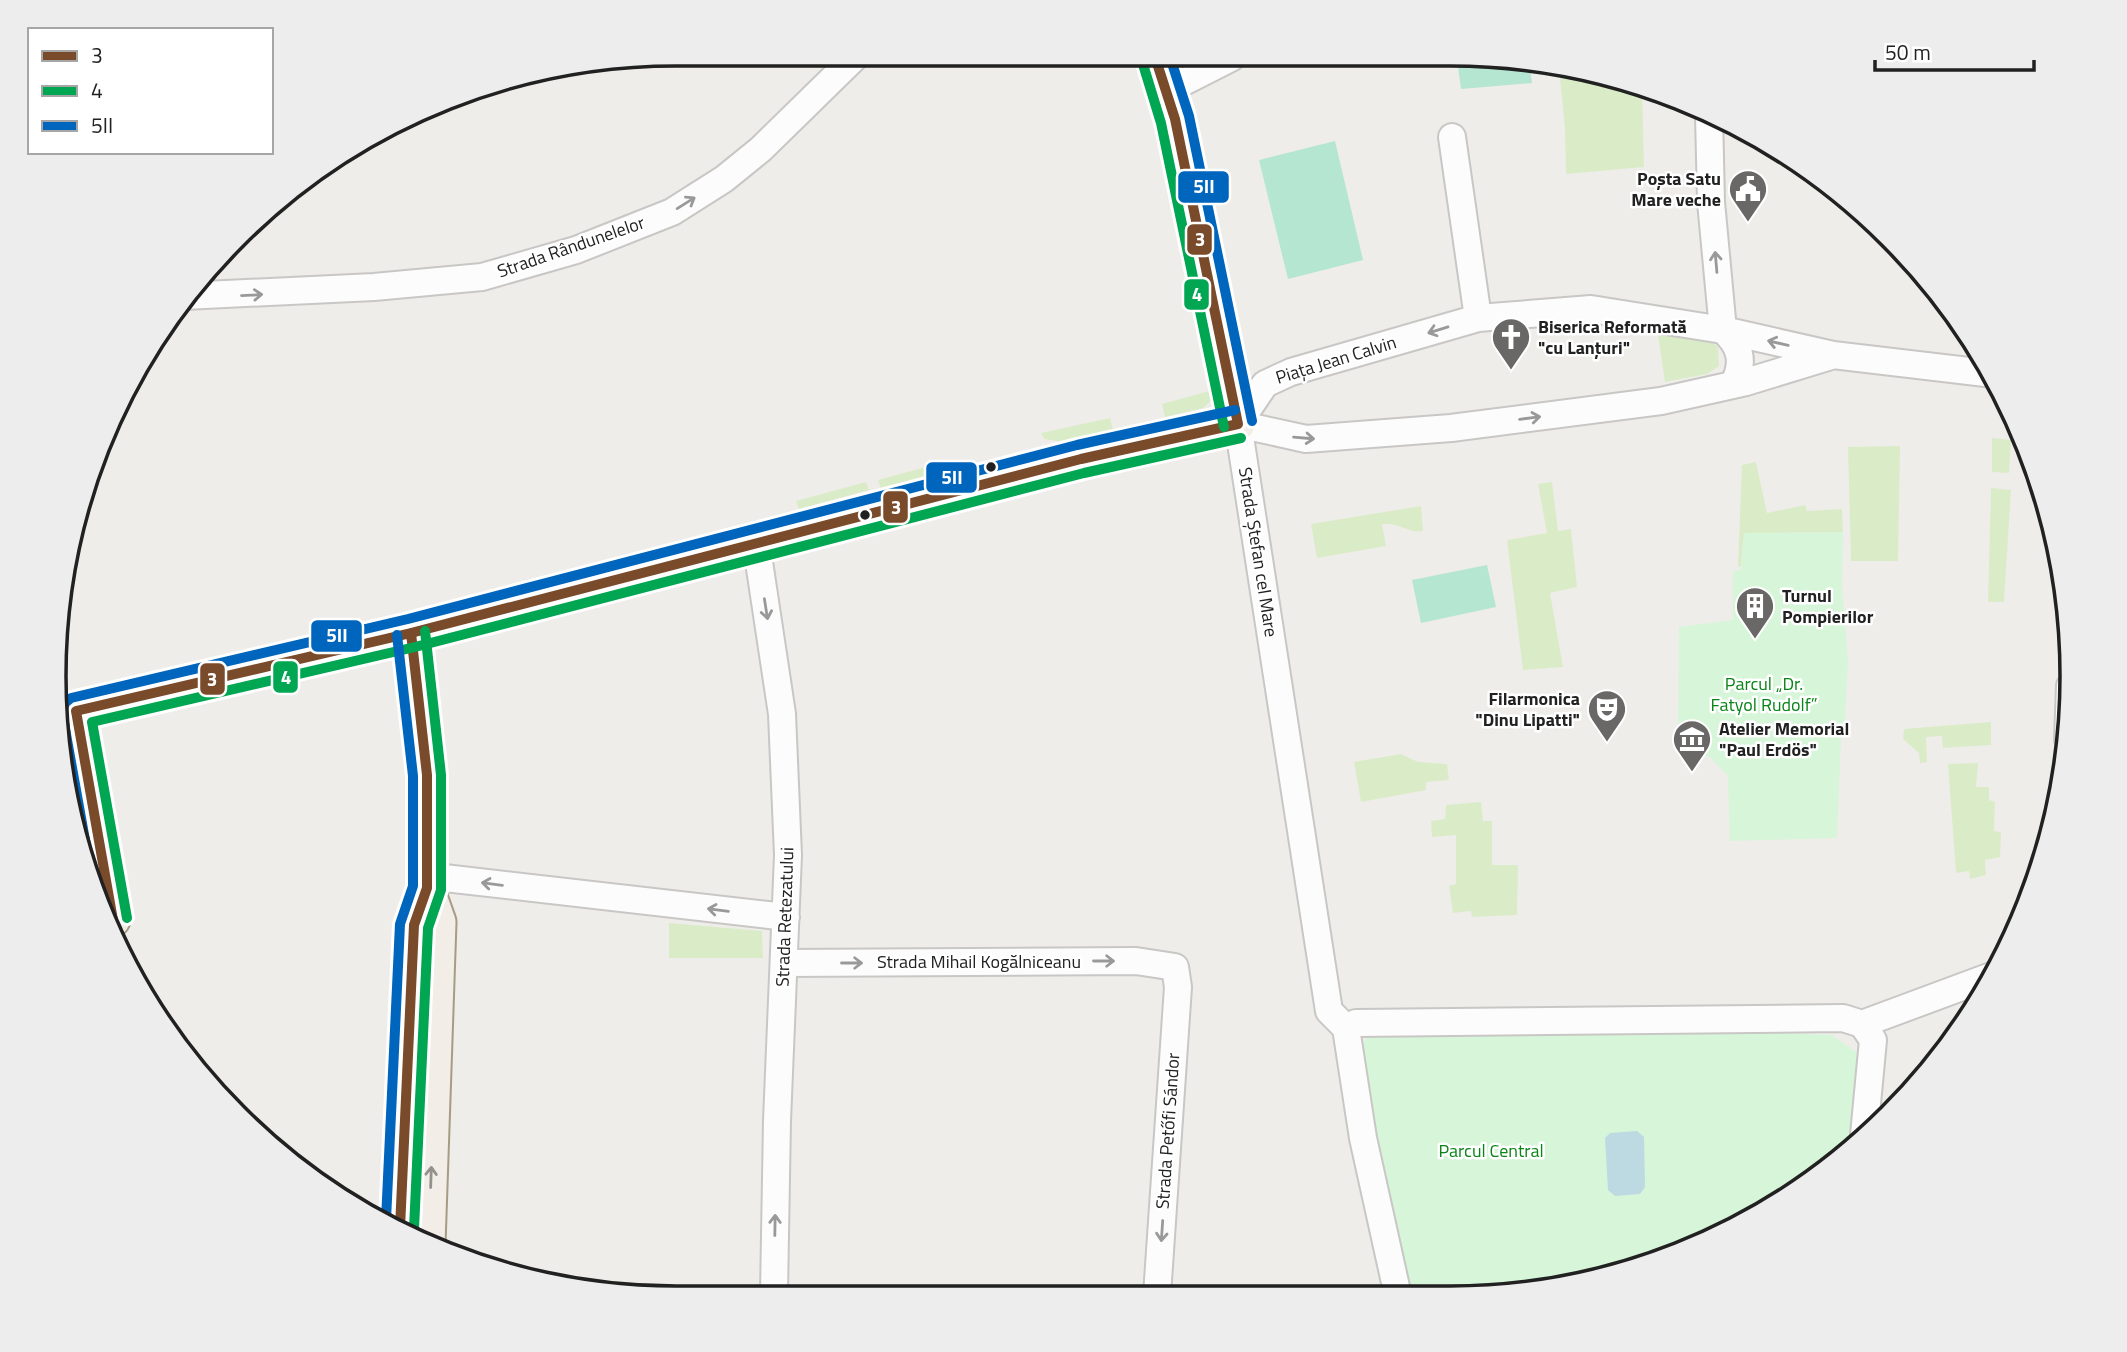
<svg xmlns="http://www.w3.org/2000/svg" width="2127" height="1352" viewBox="0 0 2127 1352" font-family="'Titillium Web',sans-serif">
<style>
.grass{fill:#daecc7}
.park{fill:#d7f5d8}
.pitch{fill:#b4e6d2}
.water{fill:#bdd9e2}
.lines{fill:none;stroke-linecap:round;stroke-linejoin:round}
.minor-casing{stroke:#c8c7c5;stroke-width:30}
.major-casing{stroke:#a69c85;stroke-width:37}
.minor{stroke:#fdfcfc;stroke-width:26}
.major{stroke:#f2ede6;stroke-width:33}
.bus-1-casing{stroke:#fff;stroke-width:16}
.bus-2-casing{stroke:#fff;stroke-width:16}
.bus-3-casing{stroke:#fff;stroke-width:16}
.bus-1{stroke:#7a4b2a;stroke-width:10}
.bus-2{stroke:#00a651;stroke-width:10}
.bus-3{stroke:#0065bd;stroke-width:10}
.oneway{stroke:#9a9999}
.oneway2{stroke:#94918d}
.bus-dot{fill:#212121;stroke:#fff;stroke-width:2.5}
.labels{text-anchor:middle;stroke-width:5;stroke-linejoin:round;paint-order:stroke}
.poi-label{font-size:18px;font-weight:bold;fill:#212121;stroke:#fff;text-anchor:start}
.street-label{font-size:18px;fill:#212121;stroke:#fff}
.park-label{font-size:18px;fill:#098417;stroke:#fff}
.rim{fill:none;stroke:#212121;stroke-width:3.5}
.line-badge{stroke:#fff;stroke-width:2.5}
.badge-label{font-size:19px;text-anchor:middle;font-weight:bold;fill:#fff}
</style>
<rect width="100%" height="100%" fill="#efede9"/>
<path class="grass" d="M1559,67L1642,89L1644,167L1566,174L1565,129Z
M1657,328L1711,341L1718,347L1719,366L1707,374L1665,382Z
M1209,391L1211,401L1203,408L1165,417L1162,404Z
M1110,418L1113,430L1064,442L1044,439L1041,433Z
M1992,438L2011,440L2009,473L1992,472Z
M1900,446L1898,561H1851L1848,447Z
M1756,462L1767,513L1805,505L1807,511L1842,509L1843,532L1744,533L1741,566L1738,567L1742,465Z
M933,465L935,474L881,489L878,480Z
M866,482L869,490L799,509L796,501Z
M1552,482L1558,531L1571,529L1577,587L1550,593L1563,667L1523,670L1507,540L1547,533L1538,484Z
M1991,488L2011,490L2004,602H1988Z
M1421,506L1423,531C1409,534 1399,522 1382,524L1386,546L1317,558L1311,524Z
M1991,722V745L1943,748L1942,736L1926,737L1927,762L1920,763L1919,753L1903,739L1904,729Z
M1401,754L1418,762L1447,764L1449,780L1426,782V790L1361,802L1354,762Z
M1978,763L1976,787H1989V800L1995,802L1994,831L2001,832L2000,857L1985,860L1986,875L1970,879L1969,871L1956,873L1948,764Z
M1481,802L1483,821H1492V865H1518L1517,915L1472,917L1471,911L1453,913L1449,886L1456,884V835L1432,837L1431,821L1445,819L1446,805Z
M669,923L762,931L763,958H669Z"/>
<path class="park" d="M1843,532L1842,586L1848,661L1844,736L1841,737L1837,838L1730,841L1728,776L1709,756H1678L1679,627L1733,620V571L1741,570L1744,533Z
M1776,1033L1832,1035L1856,1052L1863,1082L1851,1148L1830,1169L1726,1233L1612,1276L1492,1296H1407L1354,1057L1367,1037Z"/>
<path class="pitch" d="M1457,59L1529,60L1532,83L1461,89Z
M1335,141L1363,260L1288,279L1259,160Z
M1487,565L1496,607L1421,623L1412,580Z"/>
<path class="water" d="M1637,1131L1644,1137L1645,1187L1640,1194L1615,1196L1608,1190L1605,1138L1610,1133Z"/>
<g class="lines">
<g class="minor-casing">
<path id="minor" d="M1168,90L1231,58
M1709,114L1711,202L1723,330
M1452,137L1478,318
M184,296L374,287L482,277L576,250L672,212L724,179L761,149L857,55
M1723,330C1741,346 1745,363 1733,385
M1238,424L1329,1011L1346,1028L1363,1138L1398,1296
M1238,424L1265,384L1291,372L1478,318L1591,309L1723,330L1833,355L1994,374
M1238,424L1306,439L1451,428L1661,401L1746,382L1831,356
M756,542L782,714L788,855L777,1121L774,1293
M2068,739L2070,686
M427,876L786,917
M784,963L1136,961L1175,967L1178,987L1157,1295
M1862,1024L1994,975
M1346,1028L1356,1023L1843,1018L1862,1024L1873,1040L1864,1135"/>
</g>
<g class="major-casing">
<path id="major" d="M76,711L113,920
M59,715L411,633L1081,459L1238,424L1175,119L1155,57
M427,888L439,922L428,1245
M400,1228L414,925L427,888V775L411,633"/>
</g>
<use href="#minor" class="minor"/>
<use href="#major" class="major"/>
<g class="bus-1-casing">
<path id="bus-1" d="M1155,57L1175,119L1238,424
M113,920L76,711L411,633L1081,459L1238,424
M400,1228L414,925L427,888V775L411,633"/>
</g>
<g class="bus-2-casing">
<path id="bus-2" d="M1142,61L1161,123L1224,427
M127,918L92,722L415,647L1084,473L1241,438
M414,1229L428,928L441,890V775L425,631"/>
</g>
<g class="bus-3-casing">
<path id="bus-3" d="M1170,57L1189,116L1252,421
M90,868L62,712L65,703L71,698L408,619L1077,445L1235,410
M386,1220L400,924L413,886V776L397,635"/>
</g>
<use href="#bus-1" class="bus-1"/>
<use href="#bus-2" class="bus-2"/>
<use href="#bus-3" class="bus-3"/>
</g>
<defs><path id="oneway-shaft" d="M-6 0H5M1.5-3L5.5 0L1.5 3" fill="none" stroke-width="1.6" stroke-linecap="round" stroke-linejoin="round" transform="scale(1.75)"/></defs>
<g class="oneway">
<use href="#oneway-shaft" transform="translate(686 203) rotate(-32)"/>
<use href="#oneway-shaft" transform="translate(1716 262) rotate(-95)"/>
<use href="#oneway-shaft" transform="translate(252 295) rotate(-3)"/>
<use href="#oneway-shaft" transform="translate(1438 330) rotate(163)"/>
<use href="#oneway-shaft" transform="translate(1778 343) rotate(-167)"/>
<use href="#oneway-shaft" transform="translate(1530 418) rotate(-7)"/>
<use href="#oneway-shaft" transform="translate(1304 438) rotate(5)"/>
<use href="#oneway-shaft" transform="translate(766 609) rotate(81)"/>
<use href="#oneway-shaft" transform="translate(492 884) rotate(-173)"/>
<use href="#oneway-shaft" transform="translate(718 910) rotate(-173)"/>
<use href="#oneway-shaft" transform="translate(1104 961)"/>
<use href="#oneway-shaft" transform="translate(852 963)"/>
<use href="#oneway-shaft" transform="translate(775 1225) rotate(-89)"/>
<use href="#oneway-shaft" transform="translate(1162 1231) rotate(94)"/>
</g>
<use class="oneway2" href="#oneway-shaft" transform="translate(431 1177) rotate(-88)"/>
<defs>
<g id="civic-pin" transform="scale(2.0125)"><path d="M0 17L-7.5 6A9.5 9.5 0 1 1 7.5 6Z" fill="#696867" stroke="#fff"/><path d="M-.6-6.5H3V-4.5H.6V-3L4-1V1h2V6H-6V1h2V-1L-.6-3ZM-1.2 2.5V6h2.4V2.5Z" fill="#fff"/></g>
<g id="church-pin" transform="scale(2.0125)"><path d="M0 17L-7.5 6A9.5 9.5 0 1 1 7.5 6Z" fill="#696867" stroke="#fff"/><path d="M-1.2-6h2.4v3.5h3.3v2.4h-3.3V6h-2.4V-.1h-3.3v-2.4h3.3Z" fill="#fff"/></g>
<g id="building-pin" transform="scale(2.0125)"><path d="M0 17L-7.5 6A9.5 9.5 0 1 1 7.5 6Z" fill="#696867" stroke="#fff"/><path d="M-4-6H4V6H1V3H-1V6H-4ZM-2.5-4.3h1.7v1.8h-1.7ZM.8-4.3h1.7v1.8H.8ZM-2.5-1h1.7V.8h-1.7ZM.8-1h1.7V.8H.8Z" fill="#fff"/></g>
<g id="theatre-pin" transform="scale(2.0125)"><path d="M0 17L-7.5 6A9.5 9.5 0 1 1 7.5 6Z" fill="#696867" stroke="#fff"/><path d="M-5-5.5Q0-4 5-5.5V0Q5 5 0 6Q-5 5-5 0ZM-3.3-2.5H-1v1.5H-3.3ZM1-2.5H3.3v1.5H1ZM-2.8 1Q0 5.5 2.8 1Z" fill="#fff"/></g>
<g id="museum-pin" transform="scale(2.0125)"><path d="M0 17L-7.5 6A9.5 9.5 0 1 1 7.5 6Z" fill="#696867" stroke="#fff"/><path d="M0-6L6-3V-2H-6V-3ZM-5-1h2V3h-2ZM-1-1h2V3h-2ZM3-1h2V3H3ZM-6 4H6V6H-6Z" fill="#fff"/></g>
</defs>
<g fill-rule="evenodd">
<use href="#civic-pin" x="1748" y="189"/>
<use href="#church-pin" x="1511" y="337"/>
<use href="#building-pin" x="1755" y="606"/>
<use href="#theatre-pin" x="1607" y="709"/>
<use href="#museum-pin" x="1692" y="739"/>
</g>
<g class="bus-dot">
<circle cx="991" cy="467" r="6"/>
<circle cx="865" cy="515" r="6"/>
</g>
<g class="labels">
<g class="poi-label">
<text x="1721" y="185" text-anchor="end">Poșta Satu<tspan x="1721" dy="21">Mare veche</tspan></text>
<text x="1538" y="333">Biserica Reformată<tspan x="1538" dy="21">"cu Lanțuri"</tspan></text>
<text x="1782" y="602">Turnul<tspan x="1782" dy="21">Pompierilor</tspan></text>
<text x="1580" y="705" text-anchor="end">Filarmonica<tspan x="1580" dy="21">"Dinu Lipatti"</tspan></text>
<text x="1719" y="735">Atelier Memorial<tspan x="1719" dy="21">"Paul Erdös"</tspan></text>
</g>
<g class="street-label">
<text transform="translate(571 247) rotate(-19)" y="6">Strada Rândunelelor</text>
<text transform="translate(1336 360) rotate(-17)" y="6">Piața Jean Calvin</text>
<text transform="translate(1258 552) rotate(81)" y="6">Strada Ștefan cel Mare</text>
<text transform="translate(785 917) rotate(-88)" y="6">Strada Retezatului</text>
<text x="979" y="968">Strada Mihail Kogălniceanu</text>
<text transform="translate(1168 1131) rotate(-86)" y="6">Strada Petőfi Sándor</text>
</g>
<g class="park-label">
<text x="1764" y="690">Parcul „Dr.<tspan x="1764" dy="21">Fatyol Rudolf”</tspan></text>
<text x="1491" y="1157">Parcul Central</text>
</g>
</g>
<path d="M0 0H2127V1352H0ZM676 66H1450A610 610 0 0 1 2060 676V676A610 610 0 0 1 1450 1286H676A610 610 0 0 1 66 676V676A610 610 0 0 1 676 66Z" fill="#ededed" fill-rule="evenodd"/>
<path class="rim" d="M676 66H1450A610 610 0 0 1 2060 676V676A610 610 0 0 1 1450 1286H676A610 610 0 0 1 66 676V676A610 610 0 0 1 676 66Z"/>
<g class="line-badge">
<rect x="1177" y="170" width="53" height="34" rx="7" fill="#0065bd"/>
<rect x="1186" y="223" width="27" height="33" rx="7" fill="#7a4b2a"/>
<rect x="1183" y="278" width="27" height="33" rx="7" fill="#00a651"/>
<rect x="925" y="461" width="53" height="33" rx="7" fill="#0065bd"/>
<rect x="882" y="490" width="27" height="34" rx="7" fill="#7a4b2a"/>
<rect x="310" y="619" width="53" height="34" rx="7" fill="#0065bd"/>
<rect x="272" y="660" width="27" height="34" rx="7" fill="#00a651"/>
<rect x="199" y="662" width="27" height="34" rx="7" fill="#7a4b2a"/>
</g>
<g class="badge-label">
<text x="1204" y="193">5II</text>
<text x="1200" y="246">3</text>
<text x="1197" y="301">4</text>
<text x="952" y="484">5II</text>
<text x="896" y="514">3</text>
<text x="337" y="642">5II</text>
<text x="286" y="684">4</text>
<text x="212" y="686">3</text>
</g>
<rect x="28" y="28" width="245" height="126" fill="#ffffff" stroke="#a6a6a6" stroke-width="2"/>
<rect x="42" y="51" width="35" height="10" fill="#7a4b2a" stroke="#a6a6a6" stroke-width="2"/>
<text x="91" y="63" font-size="21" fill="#212121">3</text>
<rect x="42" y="86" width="35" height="10" fill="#00a651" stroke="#a6a6a6" stroke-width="2"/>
<text x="91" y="98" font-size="21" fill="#212121">4</text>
<rect x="42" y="121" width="35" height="10" fill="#0065bd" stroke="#a6a6a6" stroke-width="2"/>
<text x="91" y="133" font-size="21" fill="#212121">5II</text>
<path d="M1875 60v10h159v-10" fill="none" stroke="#212121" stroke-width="3.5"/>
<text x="1885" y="60" font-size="21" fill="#212121" stroke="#ffffff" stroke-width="5" paint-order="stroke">50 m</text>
</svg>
